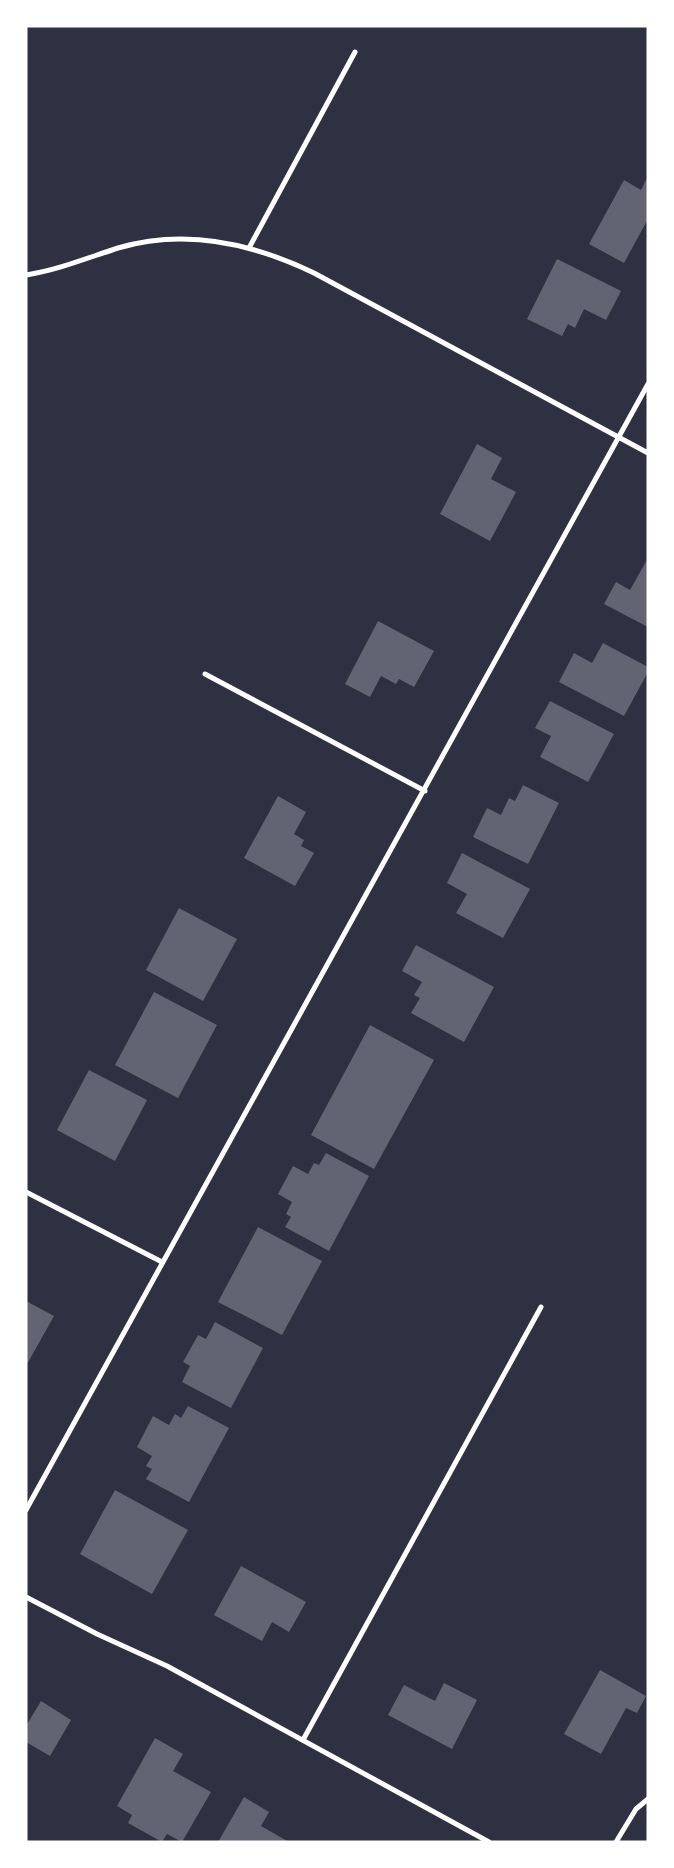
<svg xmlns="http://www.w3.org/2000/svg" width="674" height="1868" viewBox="0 0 674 1868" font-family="Quicksand,sans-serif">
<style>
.building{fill:#626471}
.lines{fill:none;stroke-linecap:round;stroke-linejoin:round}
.minor{stroke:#fff;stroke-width:5}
</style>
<rect width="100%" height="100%" fill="#2d3142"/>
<path class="building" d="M648,176V219L624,263L589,244L624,180L641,190Z
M557,259L621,291L606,320L584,309L575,328L568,324L562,336L527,319Z
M477,444L502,458L491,479L516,492L490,541L440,514Z
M648,558V627L604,604L616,582L630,590Z
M378,621L434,651L414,687L399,679L396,684L381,676L370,697L345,684Z
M603,643L648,667V672L624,716L559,682L574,653L592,663Z
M550,701L614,734L588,782L540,757L551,736L535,728Z
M523,785L559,803L528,864L473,837L487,808L501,815L509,798L515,801Z
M278,796L306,812L294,834L304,840L301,846L314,853L295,886L244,858Z
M462,853L530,889L503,938L456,913L467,894L447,883Z
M179,908L237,939L203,1001L146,970Z
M416,945L494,987L464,1042L411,1013L420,998L414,995L422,982L402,971Z
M154,992L217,1025L178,1098L115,1065Z
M370,1025L434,1060L374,1169L311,1135Z
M89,1070L147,1100L115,1161L57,1130Z
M326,1153L369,1176L329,1251L285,1227L291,1217L286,1214L292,1202L278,1194L293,1166L308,1174L314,1163L319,1165Z
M258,1227L322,1261L282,1335L218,1302Z
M26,1301L54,1316L26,1366Z
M215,1322L263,1348L231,1408L182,1382L190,1366L183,1362L198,1335L206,1339Z
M188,1406L229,1428L189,1502L146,1479L152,1469L146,1466L152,1456L137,1447L153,1416L169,1425L175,1414L181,1418Z
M115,1490L188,1530L152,1594L80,1554Z
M241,1566L306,1602L289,1632L272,1622L262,1641L214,1615Z
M600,1670L646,1696L637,1713L626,1708L601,1754L564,1734Z
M444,1683L477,1700L452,1749L388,1715L404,1685L435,1701Z
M41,1701L71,1720L50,1756L26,1742V1726Z
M155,1738L183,1754L173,1771L211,1792L182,1842L167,1834L162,1842L128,1823L132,1815L117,1806Z
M244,1797L269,1812L261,1826L289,1842H218Z"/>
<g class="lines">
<path class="minor" d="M249,248L355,52
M26,275C58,270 87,258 118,248C186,228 252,243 314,273L648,453
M205,674L425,791
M26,1192L162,1262
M26,1510L648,384
M26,1597L97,1634L167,1666L489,1842
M303,1740L541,1307
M616,1842L636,1809L648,1799"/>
</g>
<rect width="674" height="1868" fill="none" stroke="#ffffff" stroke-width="55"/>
</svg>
